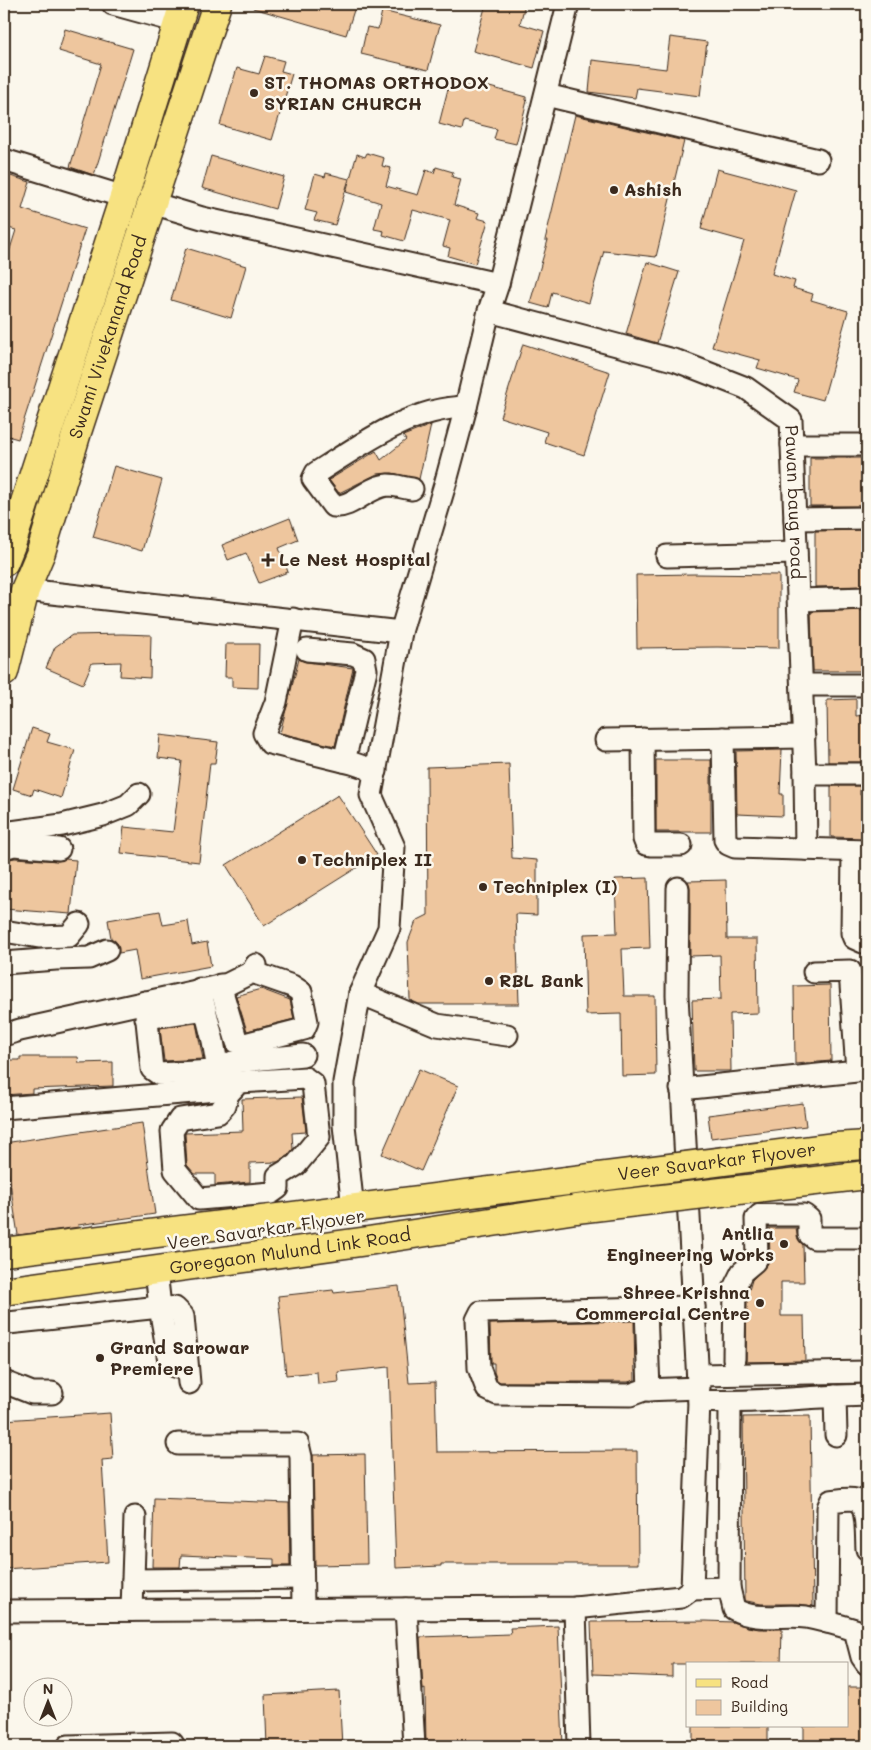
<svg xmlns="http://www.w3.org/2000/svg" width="871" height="1750" viewBox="0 0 871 1750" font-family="Mali,sans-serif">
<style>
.building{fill:#eec69e;stroke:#3b2a1e}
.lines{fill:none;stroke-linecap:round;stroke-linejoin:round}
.minor-casing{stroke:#3b2a1e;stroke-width:25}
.major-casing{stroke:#3b2a1e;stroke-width:31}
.minor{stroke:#fbf7ec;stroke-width:21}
.major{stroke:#f7e281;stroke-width:28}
.major-bridge-casing{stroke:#3b2a1e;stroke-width:31;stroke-linecap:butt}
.major-bridge{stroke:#f7e281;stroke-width:28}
.poi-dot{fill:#3b2a1e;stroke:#fbf7ec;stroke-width:2}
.labels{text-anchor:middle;stroke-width:5;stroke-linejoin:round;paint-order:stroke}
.poi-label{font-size:18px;font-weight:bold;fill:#3b2a1e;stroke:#fbf7ec;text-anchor:start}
.street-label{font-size:18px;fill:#3b2a1e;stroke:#fbf7ec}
</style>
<rect width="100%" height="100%" fill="#fbf7ec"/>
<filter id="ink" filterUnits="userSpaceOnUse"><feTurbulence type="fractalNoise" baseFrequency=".02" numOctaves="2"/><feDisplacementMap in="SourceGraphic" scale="10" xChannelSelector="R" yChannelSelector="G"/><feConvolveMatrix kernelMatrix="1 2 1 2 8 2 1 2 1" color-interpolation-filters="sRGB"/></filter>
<g filter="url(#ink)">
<path class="building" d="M254,4H356L346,35L253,8Z
M486,4H525L520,24L544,31L534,68L473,51Z
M382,11L440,25L428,70L361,54L367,27L378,29Z
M65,29L133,49L94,175L70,167L101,64L59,51Z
M670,37L707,42L700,96L637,88L635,98L589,92L592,60L666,69Z
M265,56L284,61L281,71L292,74L272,140L220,125L237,68L259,74Z
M450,81L474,88L475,83L526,97V100L527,101L516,144L494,139L497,129L464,121L462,130L439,124Z
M575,115L684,141L656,257L604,251L589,303L552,292L548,308L530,303L548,240H545Z
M367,153L384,158L382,166L391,168L386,186L418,195L426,170L434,173L436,167L453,172L452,177L461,179L454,205L479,213L477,218L488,221L475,264L448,256L450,248L443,246L450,220L413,210L404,241L383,235L384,231L374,229L381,203L346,192L357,154L365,157Z
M211,156L284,177L275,209L202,188Z
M717,169L796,190L772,274L795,281L793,288L813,294L811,300L848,311L823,400L794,392L798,380L757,368L760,360L712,347L744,241L701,229Z
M326,173L349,179L335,225L314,220L317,213L305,210L315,174L325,177Z
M4,174L30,182L22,209L85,229L18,439L4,435V268L16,230L4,227Z
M186,248L246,266L231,318L171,300Z
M647,262L679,272L657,343L626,334Z
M523,344L610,372L584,455L544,442L547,432L500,417Z
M431,425L419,479L392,473L377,474L339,493L329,480L376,451L381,460L406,440L403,436Z
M867,458V506H810V458Z
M114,466L162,480L142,551L93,537Z
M290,518L298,540L279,548L288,572L259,583L246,553L228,560L222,545Z
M867,530V586L815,587V531Z
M694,574L779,575V648L717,647L637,648L636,575Z
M867,610V671H813L811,612Z
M122,634L151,635L150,678L120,676L121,662L92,663L83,684L46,668L55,647L72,635Z
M226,644H259L258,688L232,687V677H225Z
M299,659L306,662L353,668L335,746L280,733Z
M856,699V716L867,715V762H828L827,700Z
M32,728L50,734L47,742L75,750L61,798L34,789L32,795L13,789Z
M160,735L218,742L215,763H210L199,862L121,853L124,827L173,832L182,761L158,758Z
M782,750L780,794H783V816L737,814L736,751Z
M656,760H711V832H656Z
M509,764L512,858L537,860V915L516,914L519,1004H419L410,1000L408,942L416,921L428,915L427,767Z
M831,786H860V795H867V838L831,837Z
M338,795L377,855L264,926L226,865Z
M15,858L58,861L65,859L76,860L71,914L4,909L5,860Z
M648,878L650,948L622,949L624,996H655L656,1075L622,1076L621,1014L586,1015L584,934L617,933L615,879Z
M726,880L727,939H757L758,1013L730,1014L731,1071H694L692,1000L721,999L720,955L690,956V888L688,881Z
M160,911L163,925L188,921L192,945L207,942L211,966L140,979L135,950L119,953L118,944L111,938L108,920Z
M830,985L831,1061L795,1064L794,986Z
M261,989L290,1000L294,1019L247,1031L236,996Z
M196,1023L203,1059L164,1061L160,1028Z
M20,1057H78L79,1063L113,1062V1086L32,1089V1093L4,1095V1060H20Z
M419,1069L458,1086L421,1171L382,1154Z
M302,1097L306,1132L292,1133L293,1149L288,1155L278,1162L250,1163V1182L215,1185V1174H195L187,1165L185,1133L243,1131L242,1099Z
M803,1103L806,1126L711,1138L708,1115Z
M142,1123L155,1214L78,1225L79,1227L18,1235L4,1143Z
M769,1228H796L798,1239L803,1245L804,1282H781V1316H804L805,1361L746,1362L747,1290H749L752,1280L767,1265L770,1258Z
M399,1286L409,1383L435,1382L437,1452L637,1451L638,1564H441V1566L396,1568L389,1367L338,1372L339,1382L318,1384L317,1372L286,1375L278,1296L333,1290L334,1293Z
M634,1321L635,1380L628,1382H500L497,1380L494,1372V1363H491L490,1324Z
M110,1413L113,1459L102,1460L108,1562L4,1569V1420Z
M810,1416L813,1606L797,1604H761L747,1601H745L743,1417Z
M365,1454L367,1564L315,1565L313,1455Z
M154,1498L289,1503L290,1566H274V1559L181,1555L180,1567H152Z
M706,1621L732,1622L748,1627L759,1629H782L781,1664H672V1677L593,1674L591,1622Z
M558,1626L563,1746H426L425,1689L423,1690L420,1637L511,1634L510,1628Z
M847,1687H867V1746H804V1726H847Z
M339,1691L342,1746H267L265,1695Z
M693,1726H768V1746H693Z"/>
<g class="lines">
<g class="minor-casing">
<g id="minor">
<path d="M113,4L164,18L178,24"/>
<path d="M546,95L818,160"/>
<path d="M4,160L124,197"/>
<path d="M152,203L202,218L498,284"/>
<path id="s1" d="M489,311L677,361L746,388L791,420L805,774L806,849"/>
<path d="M792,445H867"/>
<path d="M412,489C404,488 396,485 388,485C368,486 352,509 333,506L313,479L316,473C362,444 410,408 466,407"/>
<path d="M795,519L867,518"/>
<path d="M667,556L796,553"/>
<path d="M25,590L401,632"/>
<path d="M799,600L867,598"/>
<path d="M293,619L276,702L264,733L270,743L352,763L376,771"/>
<path d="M307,650L353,654L364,659L366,670L344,761"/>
<path d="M802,685H867"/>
<path d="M723,738L725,840L728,844L735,847L867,851"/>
<path d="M643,739L644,839L646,844L651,845H681"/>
<path d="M606,740L804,737"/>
<path d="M805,774H867"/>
<path d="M4,833L62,825L103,815L128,805L139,794"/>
<path d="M4,848L14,845L59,849"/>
<path d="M853,851L852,933L854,938L863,942H867"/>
<path d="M4,931L39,937L69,936L79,924"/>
<path d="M4,963L56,959L89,958L107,950"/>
<path d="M220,985L237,1042L245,1044L304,1029L307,1022L301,992L292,986L252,972"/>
<path d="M360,993L437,1025L507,1035"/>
<path d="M145,1002L152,1069L159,1074L213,1071L217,1064L213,1041L200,989"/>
<path d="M146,1018L205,1009"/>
<path d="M4,1035L20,1030L228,984L252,972L256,965"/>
<path d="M305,1078L313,1084L319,1137L296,1165L278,1176V1188L271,1193L199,1199L175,1170L172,1131L180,1119L218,1113L225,1105L228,1094L239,1082Z"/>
<path d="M681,1089L857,1071L850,971L814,972"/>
<path d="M4,1108L217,1090L233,1062L303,1055"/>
<path d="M351,1208L352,1200L344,1125V1082L360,993L389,928L394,847L371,795L401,632L446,481L466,407L489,311L498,284L568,4"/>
<path d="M156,1271L160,1307L169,1361L174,1366L187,1370"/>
<path d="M694,1307L481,1312L477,1320L479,1368L487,1389L497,1394L630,1395L644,1390L699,1388"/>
<path d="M646,1309L649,1390"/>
<path d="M4,1325L8,1323L160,1307L175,1308L183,1316L189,1383"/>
<path d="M734,1359L735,1286L742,1272L754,1262L757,1258L756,1219L760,1215H804L809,1219V1234L814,1238H867"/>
<path d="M698,1375L867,1372"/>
<path d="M4,1382L32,1393H52"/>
<path d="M835,1396L836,1435"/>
<path d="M699,1401C755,1404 811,1396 867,1395"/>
<path d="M178,1444H298L301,1457L303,1609"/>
<path d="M133,1580L302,1578"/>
<path d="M729,1588L730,1402"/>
<path d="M692,1589L729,1588L734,1609C756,1622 782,1614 806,1617C822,1620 839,1625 855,1630L862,1657L867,1664"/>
<path d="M575,1608L579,1746"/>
<path d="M406,1609L414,1746"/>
<path d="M132,1610L135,1517"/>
<path d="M4,1611L575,1608L681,1597L692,1589L699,1401L677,995L678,888"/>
<path d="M827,1622L828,1508L831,1501C839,1500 849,1498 856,1500C868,1503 866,1537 867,1549"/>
<path d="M68,1746L172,1743L174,1746"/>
</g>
</g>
<g class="major-casing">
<g id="major">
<path d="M4,562L12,542L124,197L184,4"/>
<path id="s2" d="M4,672L25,590L41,552L77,432L217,4"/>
<path d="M4,1252C192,1230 379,1204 567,1181"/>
<path id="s3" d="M4,1291L368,1241L576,1209"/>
</g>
</g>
<use href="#minor" class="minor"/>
<use href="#major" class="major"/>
<g class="major-bridge-casing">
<g id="major-bridge">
<path id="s4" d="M567,1181L835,1147L867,1145"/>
<path d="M576,1209L867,1175"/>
</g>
</g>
<use href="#major-bridge" class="major-bridge"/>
</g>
</g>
<g class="poi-dot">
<circle cx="254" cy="93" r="5"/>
<circle cx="614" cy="190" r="5"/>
<path d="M265.5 552.5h5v5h5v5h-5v5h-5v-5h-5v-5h5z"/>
<circle cx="302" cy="860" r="5"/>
<circle cx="483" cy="887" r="5"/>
<circle cx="489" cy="981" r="5"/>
<circle cx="784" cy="1244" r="5"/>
<circle cx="760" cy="1303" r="5"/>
<circle cx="100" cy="1358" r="5"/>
</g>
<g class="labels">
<g class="poi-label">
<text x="264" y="89">ST. THOMAS ORTHODOX<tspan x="264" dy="21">SYRIAN CHURCH</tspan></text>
<text x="624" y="196">Ashish</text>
<text x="279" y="566">Le Nest Hospital</text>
<text x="312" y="866">Techniplex II</text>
<text x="493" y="893">Techniplex (I)</text>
<text x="499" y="987">RBL Bank</text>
<text x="774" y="1240" text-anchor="end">Antlia<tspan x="774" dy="21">Engineering Works</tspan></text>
<text x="750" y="1299" text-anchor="end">Shree Krishna<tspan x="750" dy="21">Commercial Centre</tspan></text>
<text x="110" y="1354">Grand Sarowar<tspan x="110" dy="21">Premiere</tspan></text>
</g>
<g class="street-label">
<text dy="6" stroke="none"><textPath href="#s2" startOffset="351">Swami Vivekanand Road</textPath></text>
<text dy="6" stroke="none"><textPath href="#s1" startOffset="406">Pawan baug road</textPath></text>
<text dy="6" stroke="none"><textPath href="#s4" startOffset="151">Veer Savarkar Flyover</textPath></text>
<text transform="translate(266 1230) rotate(-8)" y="6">Veer Savarkar Flyover</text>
<text dy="6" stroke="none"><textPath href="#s3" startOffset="289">Goregaon Mulund Link Road</textPath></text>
</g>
</g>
<rect width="871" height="1750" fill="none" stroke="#fbf7ec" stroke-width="20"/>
<rect x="10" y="10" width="851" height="1730" fill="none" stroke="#3b2a1e" stroke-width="2" filter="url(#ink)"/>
<rect x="686" y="1662" width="162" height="65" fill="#fbf7ec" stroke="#aea59a"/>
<rect x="696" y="1679" width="25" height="8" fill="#f7e281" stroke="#aea59a"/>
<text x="731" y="1688" font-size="15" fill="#3b2a1e">Road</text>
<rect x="696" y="1700" width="25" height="15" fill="#eec69e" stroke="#aea59a"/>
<text x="731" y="1712" font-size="15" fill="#3b2a1e">Building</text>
<g transform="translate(48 1702)"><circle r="24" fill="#fbf7ec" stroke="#aea59a"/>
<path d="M0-4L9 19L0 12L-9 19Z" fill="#3b2a1e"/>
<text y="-8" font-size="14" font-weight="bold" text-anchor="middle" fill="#3b2a1e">N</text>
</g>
</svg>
